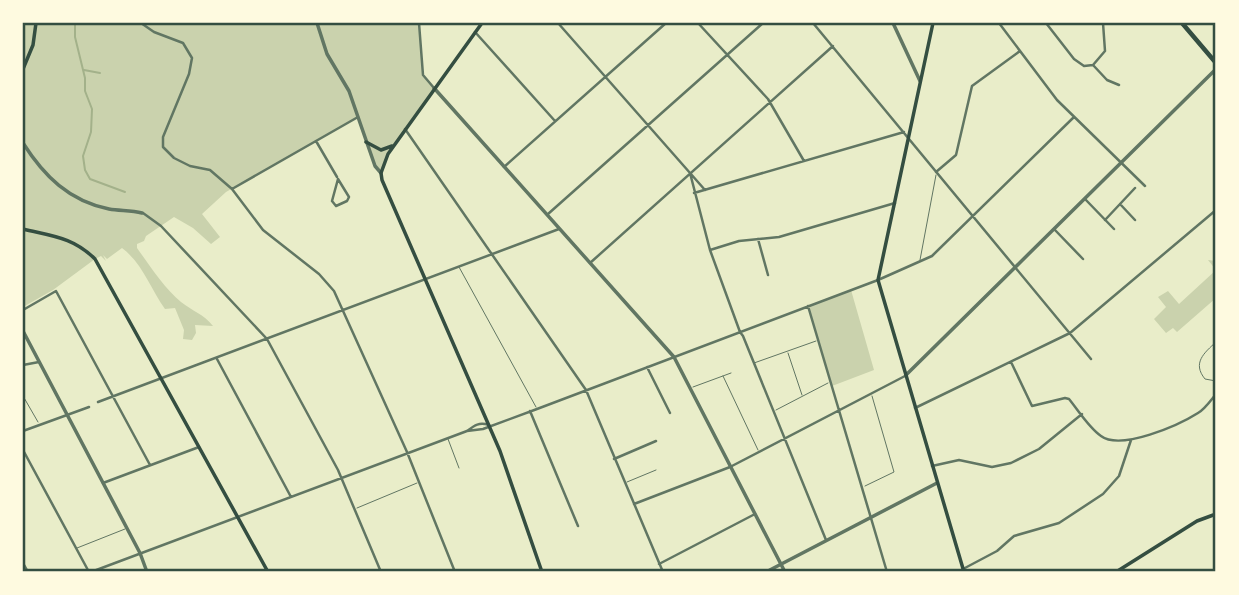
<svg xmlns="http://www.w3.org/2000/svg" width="1239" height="595" viewBox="0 0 1239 595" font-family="'Alegreya Sans',sans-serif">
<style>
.green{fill:#cad2ad}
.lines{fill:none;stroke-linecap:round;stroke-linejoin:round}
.stream{stroke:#a3b18a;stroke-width:2}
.service{stroke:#617663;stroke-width:1}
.minor{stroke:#617663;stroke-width:2.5}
.tertiary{stroke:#617663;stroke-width:3.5}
.secondary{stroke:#344e41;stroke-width:3.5}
.primary{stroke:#344e41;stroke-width:3.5}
.trunk{stroke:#344e41;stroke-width:4.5}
.neatline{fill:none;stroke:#344e41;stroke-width:2.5}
</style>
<rect width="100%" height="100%" fill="#e9edc9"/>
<path class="green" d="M23,23H419L423,75L434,88L388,154L381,173L376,168L357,117L226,192L202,214L220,237L211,244L193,228L174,217L146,236L144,241L137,244V248C150,266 164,288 181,302C192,311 204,314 213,326L195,325L196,333L192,340L183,339L184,330L175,308L165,309C150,288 143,264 122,248L107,259L103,255L106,261L101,256L95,259L53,290L23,307Z
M1208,260L1216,261V298L1177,332L1173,328L1166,333L1154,319L1166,307L1158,297L1168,291L1179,304L1216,270Z
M851,290L874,370L832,386L808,306Z"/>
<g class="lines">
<path class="stream" d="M75,23V37L85,78V91L92,109L91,132L83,156L85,170L90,179L125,192
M84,70L100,73"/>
<path class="service" d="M920,260L936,175
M459,267L536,407
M1216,342C1204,353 1192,363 1205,379L1216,381
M788,353L802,395
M754,363L816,341
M723,376L758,450
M693,387L731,373
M23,396L38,422
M776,410L828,383
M448,439L459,468
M627,482L656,470
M865,486L894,472L872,396
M357,508L417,483
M77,548L125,529"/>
<path class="minor" d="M141,23L154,32L183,43L192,58L189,74L163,137V147L174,158L190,166L210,170L232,189L263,230L319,274L334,291L407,452L455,572
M419,23L423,75L434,88
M558,23L705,190
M698,23L768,99L804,161
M813,23L1091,359
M999,23L1057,100L1145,186
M1046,23L1074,59L1084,66L1093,65L1105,51L1103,23
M475,32L555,121
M1093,65L1107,80L1119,85
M405,129L586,390L663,572
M316,141L337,177
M504,167L666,23
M936,172L956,155L972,86L1020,51
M690,173L710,250L740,332L743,336L826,540
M338,179L349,197L347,201L336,206L332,201Z
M232,189L358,117
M694,193L904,132
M1085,199L1114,229
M1120,204L1135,220
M143,213L161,226L267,339L338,470L381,572
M548,214L763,23
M1105,220L1135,188
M1054,229L1083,259
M758,239L768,275
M710,250L739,241L779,237L895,203
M590,263L833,46
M808,306L887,572
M23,310L56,291L150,465
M217,359L291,497
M1011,362L1032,406L1065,398L1069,399C1078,410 1089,428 1101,436C1121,451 1179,425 1198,413C1205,409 1211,400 1216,394
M23,365L39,362
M647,367L670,413
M98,402L559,229
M915,408L1070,333L1216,210
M530,411L578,526
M23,431L89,407
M467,431L483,429L537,409L878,280L932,256L1074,117
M23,450L89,572
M614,459L656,441
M932,466L959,460L992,467L1011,463L1039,449L1082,414
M103,483L199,447
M634,504L730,467L905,376
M23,563L28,572
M659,564L755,514
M963,569L997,551L1014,536L1059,523L1103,494L1119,476L1131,440
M91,572L467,431C475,425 479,422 489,425"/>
<path class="tertiary" d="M317,23L327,54L349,91L375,166L381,173
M893,23L920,81
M434,88L674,357L785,572
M23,143C44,176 69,201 109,209C120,211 131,210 142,213
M23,331L140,553L147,572
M906,375L1216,69
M766,572L937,483"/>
<path class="secondary" d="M933,23L878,280L964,572
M23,69L33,45L36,23
M23,229C52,236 73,237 95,259L268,572"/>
<path class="primary" d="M482,23L388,154L381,173L382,180L500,451L542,572
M366,142L381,150L392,146
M1116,572L1197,521L1216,514"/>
<path class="trunk" d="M1182,23L1216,63"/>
</g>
<rect width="1239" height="595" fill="none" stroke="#fefae0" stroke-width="49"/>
<rect x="24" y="24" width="1190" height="546" class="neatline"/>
</svg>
